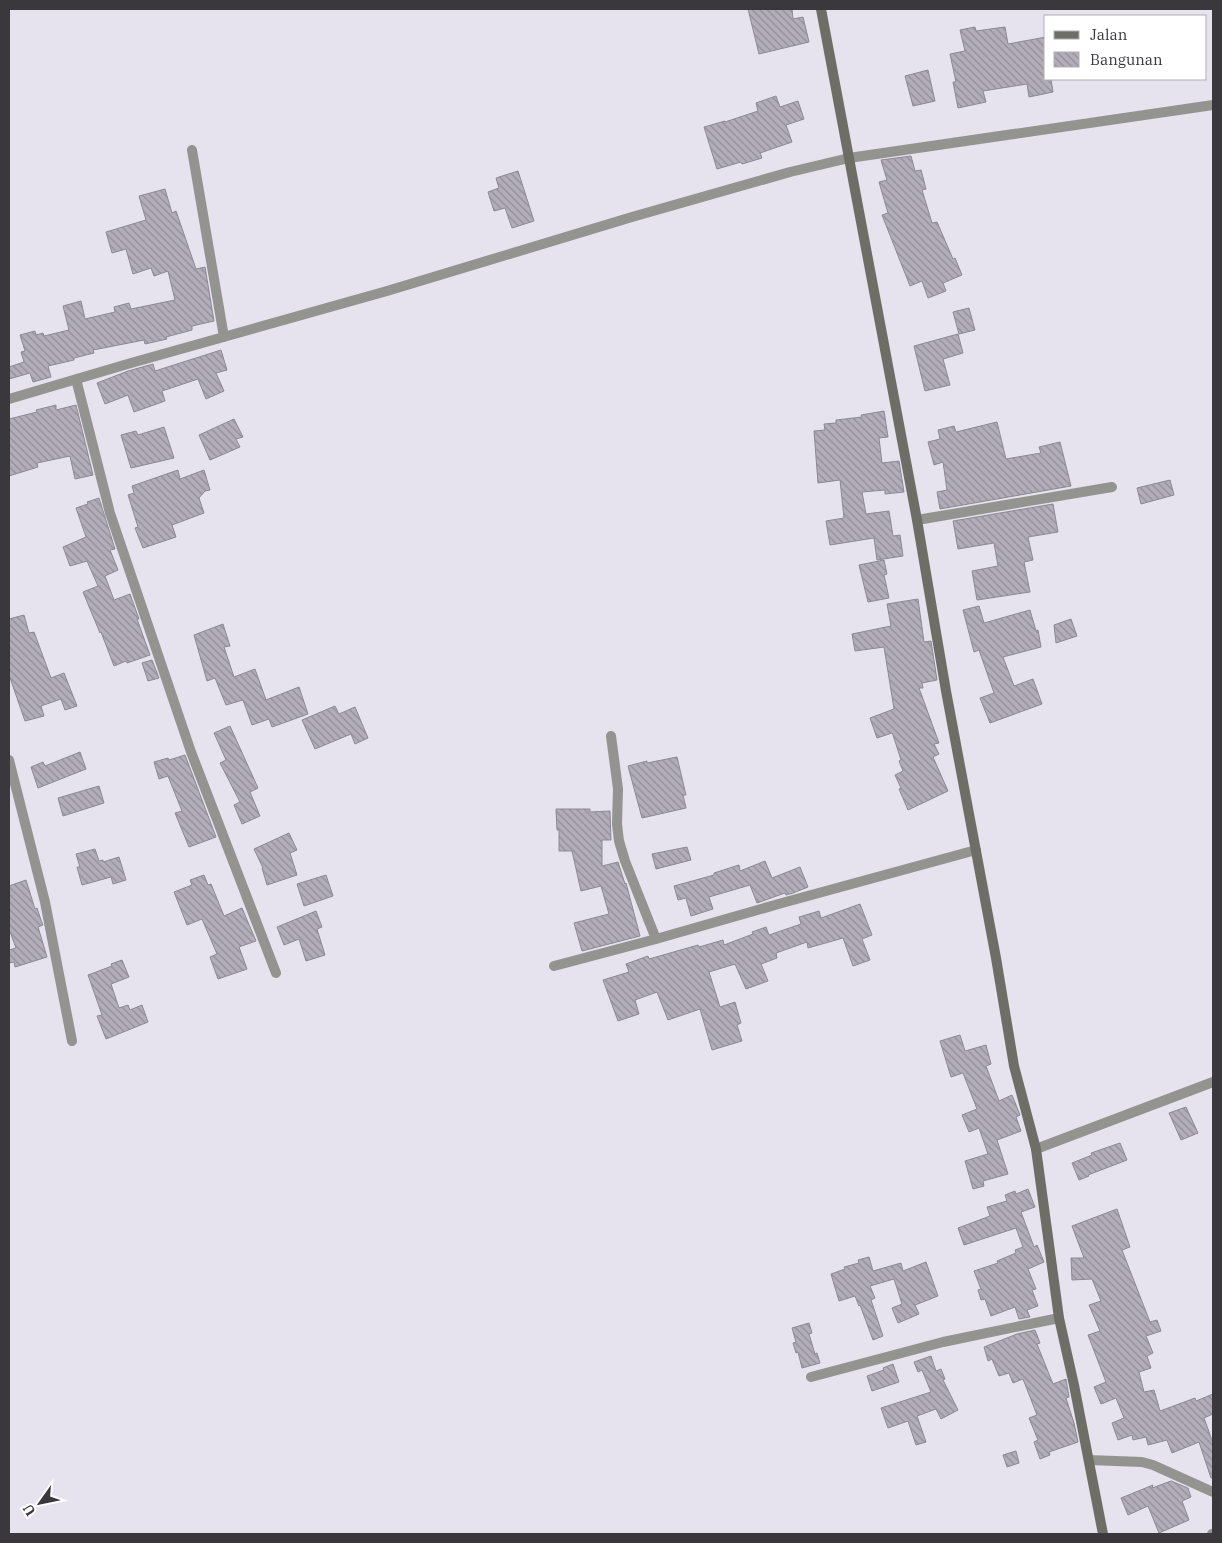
<svg xmlns="http://www.w3.org/2000/svg" width="1222" height="1543" viewBox="0 0 1222 1543" font-family="'IBM Plex Serif',serif">
<style>
.building{fill:url(#building-back-hatch);stroke:#8d8994}
.lines{fill:none;stroke-linecap:round;stroke-linejoin:round}
.street{stroke:#93948f;stroke-width:10}
.secondary{stroke:#6d6e66;stroke-width:10}
</style>
<defs>
<pattern id="building-back-hatch" width="6" height="6" patternUnits="userSpaceOnUse" patternTransform="scale(1.25)"><rect width="6" height="6" fill="#b2adb9"/><path d="M-1 5l2 2M0 0l6 6M5-1l2 2" fill="none" stroke="#928e98"/></pattern>
</defs>
<rect width="100%" height="100%" fill="#e6e2ee"/>
<path class="building" d="M748,9H792L793,19L803,17L809,42L759,54Z
M975,27L976,31L1005,27L1008,44L1046,37V79H1051L1053,92L1029,97L1027,84L983,91L986,102L958,108L953,82H956L950,54L965,51L960,30Z
M928,70L935,101L913,106L905,76Z
M776,96L780,107L798,101L804,119L786,125L792,142L760,153L762,158L742,164L741,162L717,169L704,127L725,121V122L758,111L756,103Z
M911,156L915,171L921,170L926,189L922,190L932,223L937,222L953,259L955,258L962,275L943,283L946,291L928,298L922,281L910,286L882,215L888,213L879,182L887,180L881,160Z
M518,171L534,221L512,228L505,208L494,211L488,192L499,188L496,178Z
M165,189L172,213L176,211L196,269L205,267L214,321L192,326V330L166,337L167,339L145,344L144,340L93,350L94,353L74,358V360L48,366L51,377L33,382L30,373L9,379V367L24,362L21,352L25,351L20,335L35,331L36,335L43,333L44,336L69,330L63,306L81,301L85,319L115,312L114,307L129,303L131,309L175,300L168,271L154,276L151,268L133,274L126,249L112,253L106,232L146,220L139,196Z
M969,308L975,330L959,334L953,312Z
M958,334L963,353L943,359L950,385L925,391L914,346Z
M221,350L227,370L216,373L224,391L206,399L198,379L162,391L165,401L134,412L128,395L105,404L97,383L128,371L153,364L155,371Z
M56,405V410L76,405L93,475L75,479L70,456L37,463L38,467L9,476V419L37,412L36,410Z
M884,411L888,437L879,438L882,463L899,461L904,492L885,494V490L862,492L866,514L889,511L893,536L900,535L903,556L877,560L874,538L830,545L826,521L844,518L840,480L818,483L814,431L825,430L824,424L836,423V420L862,417L861,415Z
M234,419L243,437L236,439L240,447L210,460L199,435Z
M997,422L1006,459L1041,453L1039,447L1060,442L1071,486L940,509L937,492L947,490L943,462L934,465L928,442L940,439L938,430L954,426L956,432Z
M164,427L174,458L131,468L121,435L136,431L138,435Z
M178,470L180,479L204,470L210,490L205,491L199,498L204,513L172,525L176,537L143,548L135,528L138,527L128,495L134,493L132,486Z
M1170,480L1174,495L1141,504L1137,488Z
M99,498L115,549L110,550L118,570L105,576L114,600L130,594L139,619H137L150,655L127,663L126,661L114,666L101,632L100,633L83,592L98,586L87,561L70,566L63,547L86,537L76,508L88,504L87,502Z
M1053,504L1058,532L1028,537L1033,560L1024,562L1030,592L977,600L972,571L998,566L994,543L958,549L953,521Z
M884,560L887,574L884,575L889,598L868,602L859,565Z
M918,599L924,642L931,641L937,680L922,683L923,688H919L939,743L934,744L939,754L933,757L948,791L908,810L899,789L901,788L895,775L903,771L899,761L901,760L893,735L892,733L877,738L870,718L894,709L884,647L855,651L852,634L891,626L887,604Z
M979,606L984,623L1030,610L1036,631L1038,630L1041,647L1003,657L1014,686L1033,679L1042,704L990,723L980,698L994,693L979,650L974,652L963,610Z
M24,615L29,633L34,632L51,678L64,673L77,706L65,710L61,699L41,706L44,716L25,721L9,675V619Z
M1071,619L1077,636L1056,643L1054,625Z
M223,624L230,646L224,647L234,677L255,669L266,700L299,687L308,714L272,727L269,719L252,725L243,700L226,705L215,678L207,681L194,635Z
M152,660L159,678L148,681L142,663Z
M335,706L339,714L355,707L368,738L355,744L351,734L315,749L302,720Z
M230,726L258,788L250,792L260,816L242,824L234,805L240,802L220,763L226,760L214,733Z
M80,752L86,769L38,788L31,767L43,762L45,766Z
M185,755L216,837L189,847L175,813L182,811L168,776L159,779L154,762L168,758L169,760Z
M677,757L686,795H683L686,808L642,818L628,766L647,761V763Z
M99,786L104,803L63,816L58,798Z
M556,809H590V812L610,811L611,840H602V866L618,862L625,884L626,883L640,936L582,951L574,923L609,914L601,886L581,891L572,851H559V830H557Z
M289,833L297,850L290,853L297,875L267,885L262,868H263L254,849Z
M687,847L691,860L656,869L652,854Z
M95,849L99,861L103,860V862L119,857L126,880L113,884L111,877L82,885L77,867H80L76,854Z
M765,861L772,878L800,867L808,887L793,893L786,895L785,893L757,903L750,885L709,897L713,909L691,916L686,898L678,900L674,886L714,875V873L739,865L740,871Z
M204,875L208,885L211,884L224,916L242,908L256,941L239,947L247,969L218,979L210,957L217,954L202,919L187,925L174,892L192,885L190,880Z
M326,875L333,896L304,906L297,884Z
M26,880L35,909L37,908L41,920L43,925L38,927L47,957L15,967L14,962L9,963V950L16,948L9,929V886Z
M860,904L872,935L862,939L870,960L853,966L843,938L808,948L807,942L776,953L777,958L761,964L768,981L746,989L735,964L709,972L720,1007L735,1002L741,1023L737,1025L742,1041L712,1050L700,1009L668,1020L657,992L635,1000L639,1014L618,1021L603,980L629,972L626,964L648,956L649,959L698,945L699,947L723,940L724,945L753,934L752,932L766,927L769,935L801,924L799,917L819,911L821,918Z
M316,911L322,927L317,929L325,955L306,961L299,939L284,945L277,927Z
M122,960L129,977L111,984L119,1008L128,1005L130,1010L142,1005L148,1022L106,1039L97,1016L102,1015L88,975L112,966L111,964Z
M960,1035L965,1051L986,1045L991,1064L986,1066L999,1101L1012,1095L1020,1115L1016,1117L1021,1131L997,1140L1008,1174L983,1181L984,1186L973,1189L965,1161L988,1154L979,1128L969,1132L962,1115L977,1109L963,1073L951,1077L940,1041Z
M1186,1107L1198,1133L1181,1140L1169,1113Z
M1120,1143L1127,1160L1088,1175L1089,1176L1079,1180L1072,1163L1092,1155L1091,1153Z
M1028,1189L1035,1207L1021,1212L1034,1247L1037,1245L1044,1262L1028,1269L1036,1289L1032,1290L1038,1306L1027,1310L1030,1317L1019,1319L1015,1307L991,1316L985,1299L981,1300L978,1290L981,1289L974,1271L998,1263L997,1261L1016,1253L1015,1250L1023,1247L1016,1228L964,1245L958,1228L990,1216L987,1207L1007,1201L1005,1195L1015,1191L1016,1194Z
M1117,1209L1130,1247L1122,1250L1150,1322L1157,1320L1161,1331L1146,1336L1153,1353L1147,1356L1151,1368L1139,1372L1144,1392L1154,1390L1160,1411L1195,1398L1196,1401L1213,1394V1414L1204,1418L1213,1443V1478H1211L1199,1442L1172,1453L1167,1440L1148,1445L1146,1437L1133,1440L1132,1435L1118,1440L1112,1423L1124,1418L1116,1398L1101,1404L1094,1387L1106,1382L1088,1335L1100,1331L1089,1305L1101,1301L1092,1279L1072,1280L1071,1258H1084L1072,1226Z
M869,1257L873,1271L901,1263L903,1271L926,1262L938,1296L915,1305L919,1314L898,1323L892,1308L902,1304L894,1279L870,1286L875,1298L871,1300L883,1336L873,1340L860,1305L859,1306L855,1296L839,1301L831,1274L845,1269L844,1267L859,1263L858,1260Z
M809,1323L812,1333L809,1334L815,1354L817,1353L820,1363L802,1368L798,1352L796,1353L793,1343L796,1342L792,1328Z
M1035,1330L1040,1343L1037,1344L1053,1384L1066,1379L1069,1397L1066,1398L1074,1423L1078,1442L1049,1452L1050,1455L1040,1459L1034,1442L1038,1440L1029,1418L1037,1415L1023,1379L1013,1383L1009,1373L999,1376L992,1359L988,1361L984,1347L1017,1334Z
M931,1356L936,1371L941,1369L945,1379L943,1380L958,1410L941,1419L936,1409L917,1416L926,1442L916,1445L908,1421L888,1428L881,1408L931,1392L922,1370L918,1372L914,1362Z
M893,1364L899,1382L872,1391L867,1376L884,1370L883,1368Z
M1016,1451L1019,1463L1007,1467L1003,1455Z
M1171,1481L1188,1488L1191,1497L1182,1501L1189,1520L1159,1533L1148,1506L1128,1515L1121,1498L1153,1485L1152,1488Z"/>
<g class="lines">
<path class="street" d="M192,150L224,337
M76,379L110,513L191,752L276,973
M9,399L131,363L387,291L632,217L790,172L849,158L1213,105
M917,520L1112,487
M611,736L618,789L617,824L619,841L625,861L656,939
M9,760L45,902L72,1041
M554,966L656,939L782,903L976,850
M1036,1149L1213,1082
M811,1377L943,1342L1059,1318
M1089,1460L1142,1462L1153,1465L1213,1492
M1212,1534H1213"/>
<path class="secondary" d="M821,9L917,520L946,691L996,958L1014,1066L1036,1149L1059,1318L1074,1385L1103,1534"/>
</g>
<rect width="1222" height="1543" fill="none" stroke="#3a383d" stroke-width="20"/>
<rect x="1044" y="15" width="162" height="65" fill="#ffffff" stroke="#b0afb1"/>
<rect x="1054" y="31" width="25" height="8" fill="#6d6e66" stroke="#b0afb1"/>
<text x="1090" y="40" font-size="15" fill="#3a383d">Jalan</text>
<rect x="1054" y="52" width="25" height="15" fill="url(#building-back-hatch)" stroke="#b0afb1"/>
<text x="1090" y="65" font-size="15" fill="#3a383d">Bangunan</text>
<g transform="translate(40 1503) rotate(237)" stroke="#ffffff" stroke-width="4" paint-order="stroke">
<path d="M0-4L9 19L0 12L-9 19Z" fill="#3a383d"/>
<text y="-8" font-size="14" font-weight="bold" text-anchor="middle" fill="#3a383d">U</text>
</g>
</svg>
